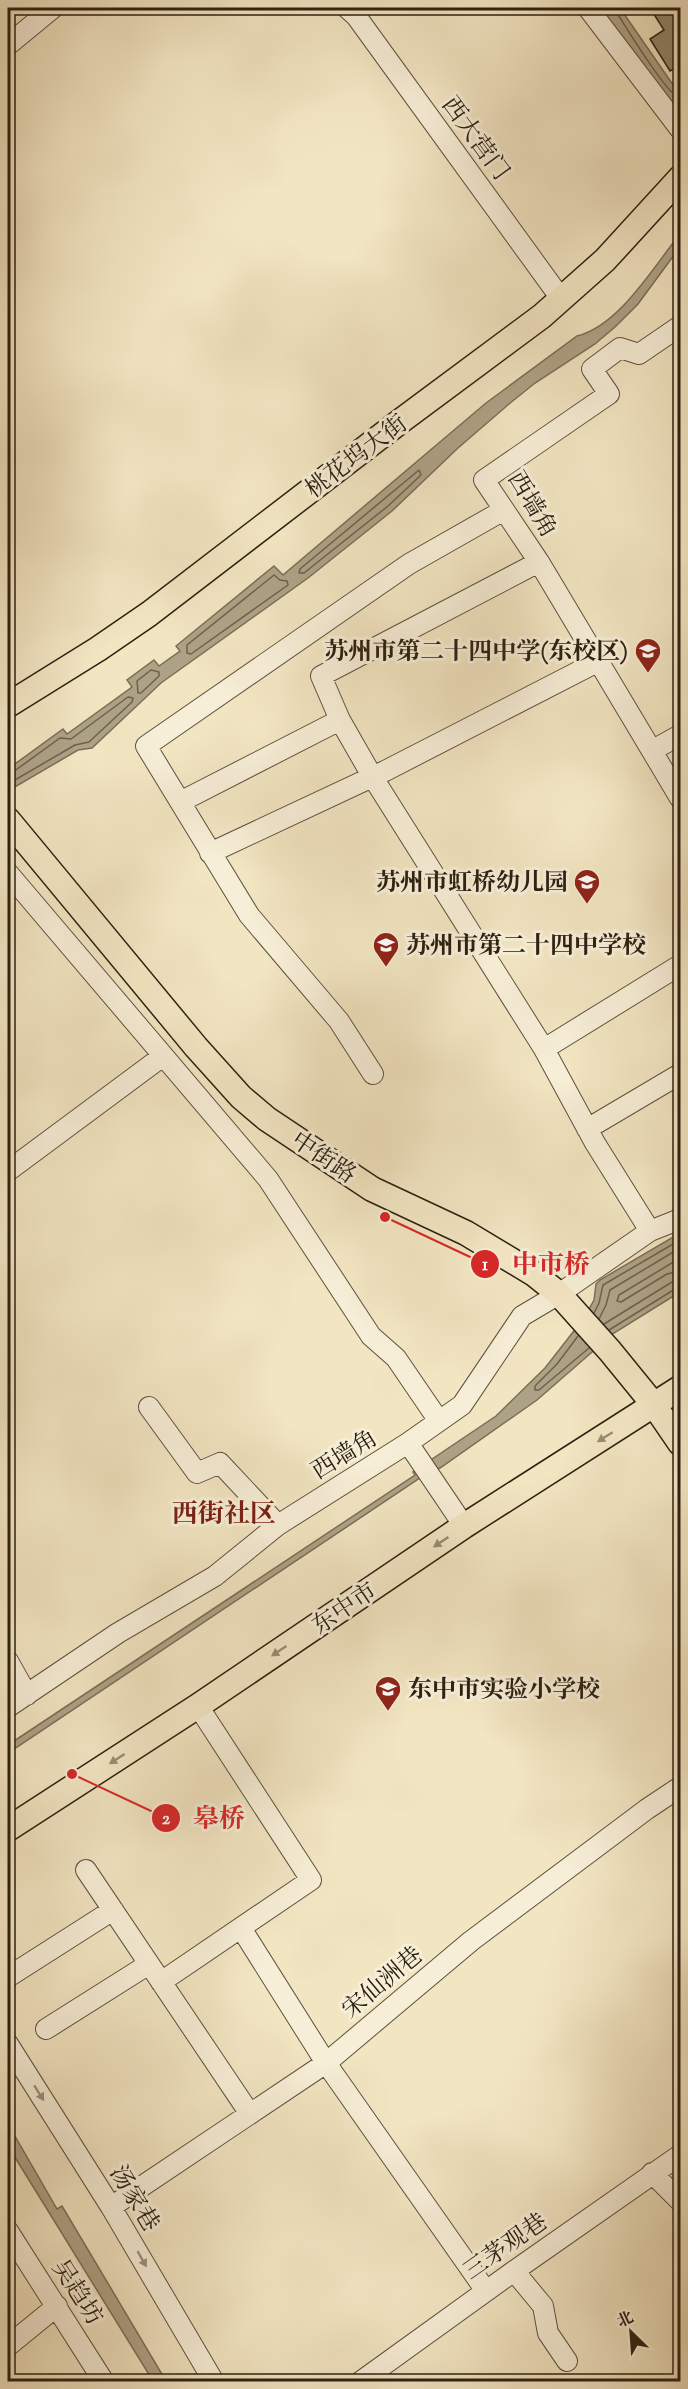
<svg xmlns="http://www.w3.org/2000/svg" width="688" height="2389" viewBox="0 0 688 2389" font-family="'Sorts Mill Goudy','Noto Serif SC',serif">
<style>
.water{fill:#aea286;stroke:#7a6e57;stroke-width:1.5}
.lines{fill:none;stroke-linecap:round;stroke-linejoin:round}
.shore{stroke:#6c614c;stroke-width:1.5}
.building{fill:#92866d;stroke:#2b2011;stroke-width:1.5}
.minor-casing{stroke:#5d513d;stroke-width:22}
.major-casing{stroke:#2b2011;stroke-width:27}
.minor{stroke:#f7eed7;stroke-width:20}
.major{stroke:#f2e5c2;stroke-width:24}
.oneway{fill:#988c72}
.oneway2{fill:#9b917e}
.labels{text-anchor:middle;stroke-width:6;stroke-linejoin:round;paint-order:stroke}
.street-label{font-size:24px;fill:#2b2011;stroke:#f7eed7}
.poi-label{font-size:24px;font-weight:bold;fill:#2b2011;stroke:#f7eed7;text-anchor:end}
.neighbourhood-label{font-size:26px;font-weight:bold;fill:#7a1f14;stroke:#f7eed7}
.leader{fill:none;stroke:#d62828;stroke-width:2}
.callout-dot{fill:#d62828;stroke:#f7eed7;stroke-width:2}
.mark-label{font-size:18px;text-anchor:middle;font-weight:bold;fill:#fff}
.callout-label{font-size:26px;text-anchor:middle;font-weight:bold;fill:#d62828;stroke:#f7eed7;stroke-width:6;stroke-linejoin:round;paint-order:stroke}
</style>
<rect width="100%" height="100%" fill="#f2e5c2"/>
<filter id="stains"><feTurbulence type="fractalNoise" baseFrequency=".00333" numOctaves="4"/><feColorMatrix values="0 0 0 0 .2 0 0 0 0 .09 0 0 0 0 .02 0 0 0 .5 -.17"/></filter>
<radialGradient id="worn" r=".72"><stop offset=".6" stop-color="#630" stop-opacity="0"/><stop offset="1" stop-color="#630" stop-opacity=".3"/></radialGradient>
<path class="water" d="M595,8H620L680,95V125Z
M680,234V247L638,304L615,327L595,344L535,383L509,404L458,448L392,511L308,578L161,683L92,748L78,750L8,791V769L63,729L67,734L132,687L127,680L154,660L159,666L180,651L176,646L274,566L283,575L486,403L577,336C620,325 654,266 680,234Z
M680,1233V1292L614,1333L537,1400L440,1468L423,1476L8,1753V1745L415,1475L413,1472L496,1416L545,1368L584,1318L594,1300L596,1284L600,1280Z
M8,2124L57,2209L62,2206L166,2381H153L8,2146Z"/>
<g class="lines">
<path class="shore" d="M616,8L617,13C626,27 668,97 680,98
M419,470L421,475L388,506L304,573H299L300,569Z
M274,575L280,580L287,581L288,585L191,654L187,653V645Z
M151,670L159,672V676L141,693H138L137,681Z
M8,773L13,772L60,738L71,739L128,697L133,698L132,702L89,742L75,745L8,784
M680,1258L619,1295L617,1301L621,1302L667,1274L680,1271
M594,1313L599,1303L603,1285L680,1240
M599,1319L606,1305L610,1290L680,1248
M604,1324L672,1282L680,1280
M609,1330L675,1289L680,1288
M578,1336L557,1364L535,1386V1390H539L589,1348"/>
</g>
<path class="building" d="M650,8H681V65L670,71L650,39L664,30Z"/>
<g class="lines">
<g class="minor-casing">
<path id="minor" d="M347,8L356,16L562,300
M588,8L680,129
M8,45L53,8
M680,326L639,354L620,348L592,369L609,394L484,480L539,562L680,798
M539,562L321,676L340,720L372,776L544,1049L595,1143L650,1231
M653,750L680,735
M180,802L340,720
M210,853L385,771L599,661
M8,873L268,1179L371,1336L396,1358L439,1421
M544,1049L680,965
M373,1074L339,1021L249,915L146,746L409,564L504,510
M587,1129L680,1074
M8,1171L163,1056
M149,1407L197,1473L220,1463L278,1525
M408,1443L464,1526
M8,1661L27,1695
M8,1707L118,1633L215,1576L278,1525L408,1443L462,1405L522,1316L559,1294L650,1231L680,1219
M86,1870L250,2114
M241,1928L326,2063L486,2291
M8,1977L113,1910
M161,1982L311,1880L198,1706
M46,2029L149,1964
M8,2044L111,2207L214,2382
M652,2173L680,2201
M111,2207L326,2063L471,1941L647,1809L680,1787
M8,2231L104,2382
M514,2271L543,2306L548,2333L567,2361
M8,2346L57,2306
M360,2382L514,2271L680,2155"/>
</g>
<g class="major-casing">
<path id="major" d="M8,705L98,649L149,614L402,420L542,316L605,260L680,178
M8,820L196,1047L241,1097L267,1119L372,1189L466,1233L534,1274L559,1294L610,1351L654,1405L680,1443
M8,1829L198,1706L464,1526L680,1388"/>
</g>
<use href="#minor" class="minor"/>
<use href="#major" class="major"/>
</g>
<defs><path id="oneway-solid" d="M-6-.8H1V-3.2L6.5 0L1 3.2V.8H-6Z" transform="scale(1.5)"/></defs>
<g class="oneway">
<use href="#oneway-solid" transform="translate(605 1437) rotate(148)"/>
<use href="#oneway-solid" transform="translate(441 1542) rotate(146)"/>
<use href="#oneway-solid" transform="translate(279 1651) rotate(146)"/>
<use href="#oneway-solid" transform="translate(117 1759) rotate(147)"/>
</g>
<g class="oneway2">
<use href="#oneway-solid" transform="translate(39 2093) rotate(58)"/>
<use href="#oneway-solid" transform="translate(142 2259) rotate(60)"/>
</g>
<defs>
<g id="school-pin" transform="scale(1.35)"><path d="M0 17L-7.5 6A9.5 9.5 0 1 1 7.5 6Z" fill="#8f2418" stroke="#f7eed7"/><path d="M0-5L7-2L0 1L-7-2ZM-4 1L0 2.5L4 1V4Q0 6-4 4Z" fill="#fff"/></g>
</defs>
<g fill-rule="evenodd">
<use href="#school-pin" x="648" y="651"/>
<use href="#school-pin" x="587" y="882"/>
<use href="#school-pin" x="386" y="945"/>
<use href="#school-pin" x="388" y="1689"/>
</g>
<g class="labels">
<g class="street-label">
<text transform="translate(476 138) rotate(54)" y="8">西大营门</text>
<text transform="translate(356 456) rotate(-37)" y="8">桃花坞大街</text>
<text transform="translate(533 504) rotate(59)" y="8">西墙角</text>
<text transform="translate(324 1157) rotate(34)" y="8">中街路</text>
<text transform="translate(344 1454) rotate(-32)" y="8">西墙角</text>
<text transform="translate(344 1608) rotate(-34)" y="8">东中市</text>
<text transform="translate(382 1982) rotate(-40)" y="8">宋仙洲巷</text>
<text transform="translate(135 2198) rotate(59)" y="8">汤家巷</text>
<text transform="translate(505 2246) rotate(-35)" y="8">三茅观巷</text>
<text transform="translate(78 2292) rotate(57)" y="8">吴趋坊</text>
</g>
<g class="poi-label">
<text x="628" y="659">苏州市第二十四中学(东校区)</text>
<text x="568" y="890">苏州市虹桥幼儿园</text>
<text x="406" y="953" text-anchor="start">苏州市第二十四中学校</text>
<text x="408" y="1697" text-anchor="start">东中市实验小学校</text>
</g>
<g class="neighbourhood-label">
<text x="224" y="1522">西街社区</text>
</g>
</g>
<path class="leader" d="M385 1217L485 1264M72 1774L166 1818"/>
<g class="callout-dot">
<circle cx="385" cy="1217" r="6"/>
<circle cx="72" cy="1774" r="6"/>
<circle cx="485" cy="1264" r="15"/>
<circle cx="166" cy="1818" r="15"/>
</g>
<g class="mark-label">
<text x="485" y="1270">1</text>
<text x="166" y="1824">2</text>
</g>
<g class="callout-label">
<text x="551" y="1273">中市桥</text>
<text x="219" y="1827">皋桥</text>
</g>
<rect width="688" height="2389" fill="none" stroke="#f2e5c2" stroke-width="30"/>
<rect x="9" y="9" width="670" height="2371" fill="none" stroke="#2b2011" stroke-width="3"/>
<rect x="15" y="15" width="658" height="2359" fill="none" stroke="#2b2011" stroke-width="1.5"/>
<g transform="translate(631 2332) rotate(335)" stroke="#f7eed7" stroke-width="4.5" paint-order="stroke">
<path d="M0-4.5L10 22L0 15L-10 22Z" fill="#2b2011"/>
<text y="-9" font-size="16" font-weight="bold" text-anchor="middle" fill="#2b2011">北</text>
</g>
<rect width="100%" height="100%" filter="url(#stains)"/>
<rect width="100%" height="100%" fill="url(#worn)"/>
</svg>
